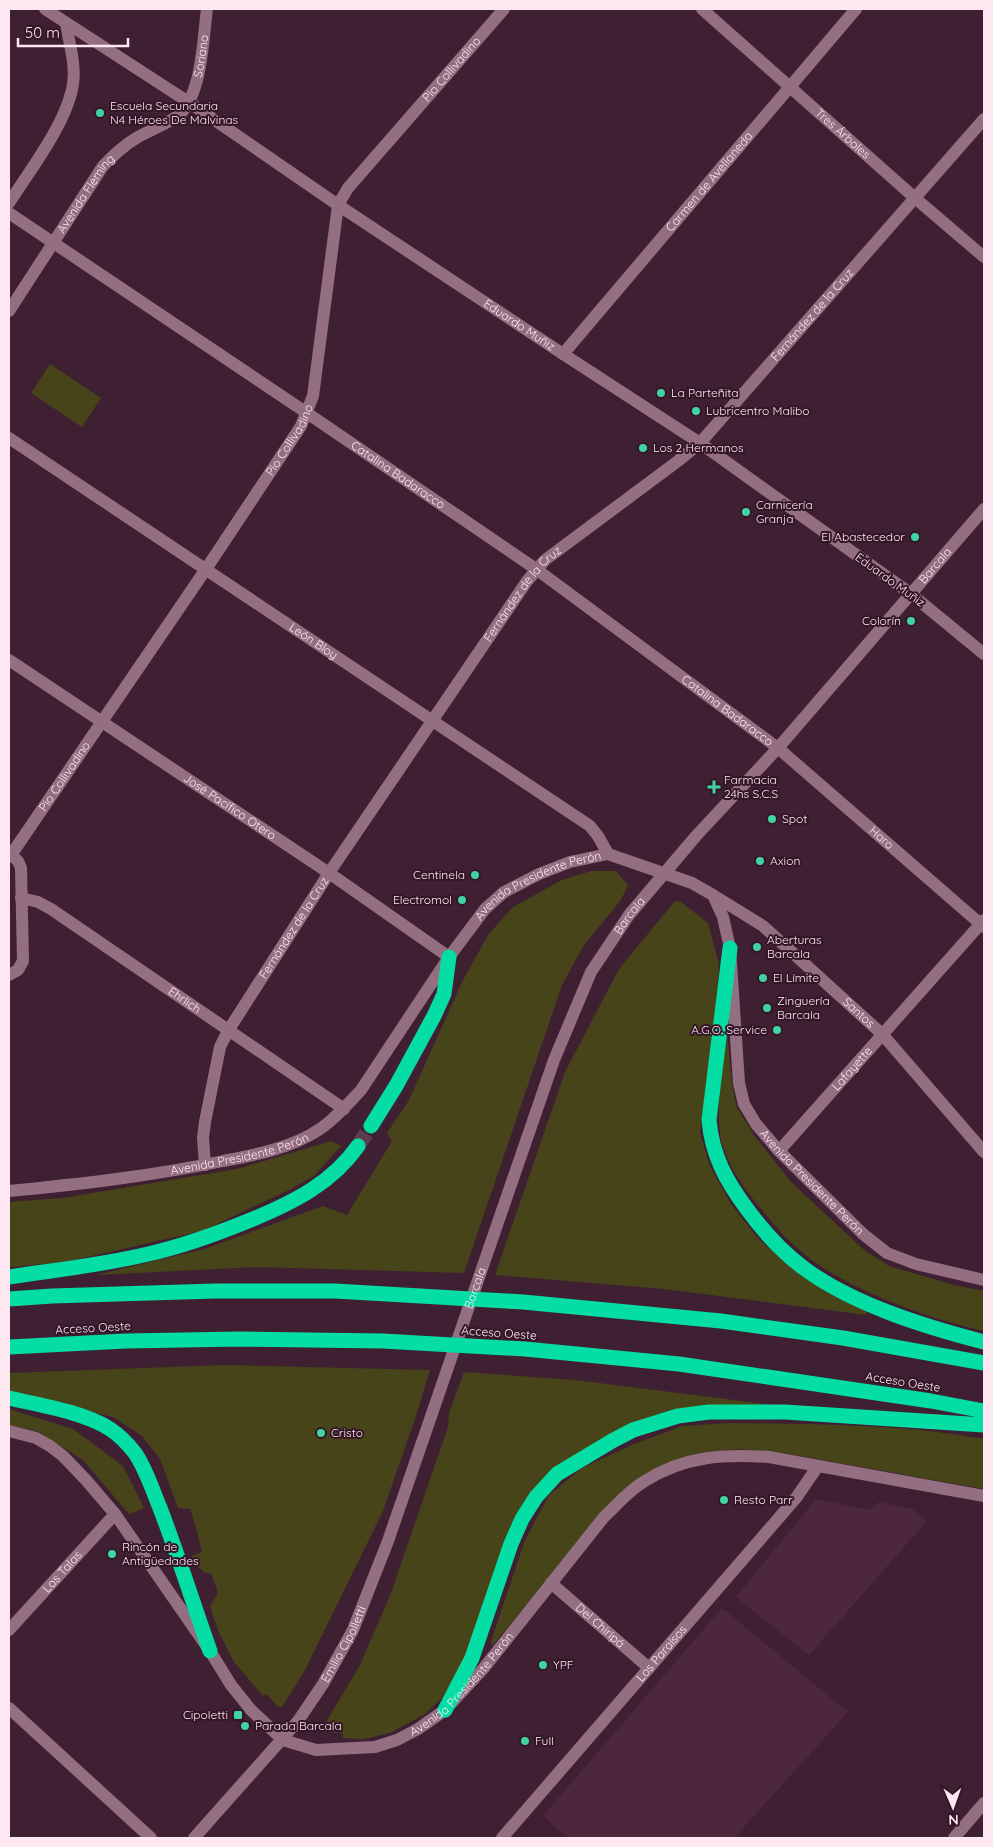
<svg xmlns="http://www.w3.org/2000/svg" width="993" height="1847" viewBox="0 0 993 1847" font-family="Quicksand,sans-serif">
<style>
.built{fill:#4d283d}
.green{fill:#464418}
.lines{fill:none;stroke-linecap:round;stroke-linejoin:round}
.highway-tunnel{stroke:#5c3e4f;stroke-width:15;stroke-dasharray:15 8;stroke-linecap:butt}
.street{stroke:#946f82;stroke-width:12}
.secondary{stroke:#946f82;stroke-width:12}
.highway{stroke:#04dea5;stroke-width:15}
.poi-dot{fill:#3fd4a2;stroke:#341628;stroke-width:2}
.labels{text-anchor:middle;stroke-width:4;stroke-linejoin:round;paint-order:stroke}
.street-label{font-size:12px;fill:#fde8f2;stroke:#341628}
.poi-label{font-size:12px;fill:#fde8f2;stroke:#341628;text-anchor:start}
</style>
<rect width="100%" height="100%" fill="#3f2032"/>
<path class="built" d="M816,1499L870,1510L879,1502L912,1509L926,1522L809,1655L736,1597Z
M722,1608L848,1712L734,1838H568L543,1816Z"/>
<path class="green" d="M50,364L101,398L82,427L31,393Z
M591,871H616L628,885L621,900L584,945L562,985L464,1273L257,1267L96,1275L204,1249L323,1206L347,1215L392,1141L387,1133L409,1100L462,982L488,935L513,907L562,880Z
M675,901L681,902L708,923L719,964L718,987L700,1133L710,1166L731,1204L757,1237L781,1259L813,1280L867,1311L866,1315L664,1289L495,1275L565,1072L619,969Z
M727,1032L732,1084L737,1108L754,1135L792,1183L863,1249L889,1266L954,1285L984,1291V1331C928,1319 836,1286 795,1246C781,1234 769,1218 757,1204C742,1186 723,1157 720,1134C716,1100 723,1065 727,1032Z
M331,1141L341,1146L314,1176L289,1190L202,1231L65,1262L9,1267V1202L62,1198L237,1169Z
M225,1365L430,1370L416,1416L383,1511L304,1672L282,1707L277,1706L267,1694L263,1696L234,1662L219,1633L210,1606L218,1593L211,1573H205L192,1561V1556L202,1552L195,1524L190,1509L178,1508L160,1459L142,1436L113,1417L9,1394V1373Z
M464,1372L575,1380L790,1407L735,1408L600,1443L523,1510L465,1661L442,1698L425,1714L390,1733L364,1739L343,1738V1733L328,1732L325,1727L326,1722L360,1665L391,1593L448,1427L449,1413Z
M9,1409L73,1429L123,1466L144,1508L129,1514L84,1461L39,1432L9,1425Z
M729,1423C815,1424 900,1424 984,1439V1489L778,1452L738,1449L700,1453L622,1491L492,1646L491,1641L525,1540L549,1495L582,1468L634,1444L682,1426Z"/>
<g class="lines">
<path class="highway-tunnel" d="M358,1146L371,1126"/>
<g class="street">
<path id="s1" d="M702,9L915,198L984,257"/>
<path d="M9,203C30,170 67,123 73,84C76,64 69,43 66,23"/>
<path id="s2" d="M9,213L307,413L536,569L778,748L984,927"/>
<path id="s3" d="M9,311L103,166C114,155 124,145 138,137C151,130 164,125 176,117C202,100 203,38 207,9"/>
<path id="s4" d="M563,354L856,9"/>
<path id="s5" d="M9,438L590,826L598,836L608,854"/>
<path d="M911,594L984,654"/>
<path id="s6" d="M9,660L329,873L449,957"/>
<path d="M9,855H11L18,861L21,868L23,961L18,970L9,975"/>
<path id="s7" d="M11,855L206,569L301,426L313,396L338,205L348,188L504,9"/>
<path id="s8" d="M713,895L763,926L882,1034L984,1152"/>
<path id="s9" d="M21,898L38,902L51,909L344,1109"/>
<path id="s10" d="M779,1151L984,920"/>
<path id="s11" d="M205,1165L203,1138L205,1122L220,1047L228,1031L329,873L527,581L545,560L678,461L700,443L984,119"/>
<path id="s12" d="M551,1583L649,1668"/>
<path id="s13" d="M9,1630L115,1514"/>
<path id="s14" d="M502,1838L796,1498L818,1466"/>
<path d="M954,1838L984,1803"/>
</g>
<g class="secondary">
<path id="s15" d="M45,9L190,103L338,205L563,354L700,443L911,594"/>
<path id="s16" d="M9,1191C81,1184 152,1176 223,1161C255,1155 292,1148 320,1129C335,1119 348,1104 361,1090L449,957L485,909L504,892L539,874L570,862L608,854L692,883L713,895L723,917L730,948L739,1083L744,1104L756,1124L779,1151L863,1234L887,1253L916,1264L984,1280"/>
<path id="s17" d="M9,1431L36,1438L50,1446L63,1456L86,1480L115,1514L210,1651L231,1685L251,1710L283,1740L316,1750L375,1747L397,1740L418,1729L445,1710L483,1669L604,1517C617,1505 629,1490 645,1481C684,1456 724,1454 769,1457L984,1496"/>
<path d="M9,1708L151,1838"/>
<path id="s18" d="M194,1838L298,1721L323,1684L353,1630L388,1541L554,1060L591,972L629,915L696,836L778,748L984,509"/>
</g>
<path class="highway" d="M730,948L709,1120C712,1155 726,1181 747,1209C763,1231 783,1253 805,1269C854,1305 926,1327 984,1342
M371,1126L396,1086L434,1016L444,994L449,957
M9,1277C55,1270 103,1265 148,1254C184,1246 219,1233 253,1219C294,1202 332,1183 358,1146
M9,1299L52,1296L215,1291H335L523,1302L721,1321L843,1338L984,1363
M9,1347L126,1341L240,1339L383,1341L525,1349L679,1364L931,1401L984,1411
M9,1398C39,1405 84,1412 110,1429C119,1435 128,1444 135,1453C146,1469 152,1489 160,1508C178,1555 193,1603 210,1651
M445,1710L472,1658L511,1544L522,1519L536,1497L557,1474L612,1441L633,1430L678,1416L709,1412H785L984,1425"/>
</g>
<g class="poi-dot">
<circle cx="100" cy="113" r="5"/>
<circle cx="661" cy="393" r="5"/>
<circle cx="696" cy="411" r="5"/>
<circle cx="643" cy="448" r="5"/>
<circle cx="746" cy="512" r="5"/>
<circle cx="915" cy="537" r="5"/>
<circle cx="911" cy="621" r="5"/>
<path d="M711.5 779.5h5v5h5v5h-5v5h-5v-5h-5v-5h5z"/>
<circle cx="772" cy="819" r="5"/>
<circle cx="760" cy="861" r="5"/>
<circle cx="475" cy="875" r="5"/>
<circle cx="462" cy="900" r="5"/>
<circle cx="757" cy="947" r="5"/>
<circle cx="763" cy="978" r="5"/>
<circle cx="767" cy="1008" r="5"/>
<circle cx="777" cy="1030" r="5"/>
<circle cx="321" cy="1433" r="5"/>
<circle cx="724" cy="1500" r="5"/>
<circle cx="112" cy="1554" r="5"/>
<circle cx="543" cy="1665" r="5"/>
<rect x="233" y="1710" width="10" height="10" rx="2.5"/>
<circle cx="245" cy="1726" r="5"/>
<circle cx="525" cy="1741" r="5"/>
</g>
<g class="labels">
<g class="street-label">
<text dy="4" stroke="none"><textPath href="#s3" startOffset="329">Soriano</textPath></text>
<text dy="4" stroke="none"><textPath href="#s7" startOffset="920">Pio Collivadino</textPath></text>
<text dy="4" stroke="none"><textPath href="#s1" startOffset="188">Tres Árboles</textPath></text>
<text dy="4" stroke="none"><textPath href="#s4" startOffset="226">Carmen de Avellaneda</textPath></text>
<text dy="4" stroke="none"><textPath href="#s3" startOffset="140">Avenida Fleming</textPath></text>
<text dy="4" stroke="none"><textPath href="#s11" startOffset="1070">Fernández de la Cruz</textPath></text>
<text dy="4" stroke="none"><textPath href="#s15" startOffset="570">Eduardo Muñiz</textPath></text>
<text dy="4" stroke="none"><textPath href="#s7" startOffset="500">Pio Collivadino</textPath></text>
<text dy="4" stroke="none"><textPath href="#s2" startOffset="469">Catalina Badaracco</textPath></text>
<text dy="4" stroke="none"><textPath href="#s18" startOffset="1496">Barcala</textPath></text>
<text transform="translate(890 580) rotate(36)" y="4">Eduardo Muñiz</text>
<text dy="4" stroke="none"><textPath href="#s11" startOffset="665">Fernández de la Cruz</textPath></text>
<text dy="4" stroke="none"><textPath href="#s5" startOffset="366">León Bloy</textPath></text>
<text dy="4" stroke="none"><textPath href="#s2" startOffset="874">Catalina Badaracco</textPath></text>
<text dy="4" stroke="none"><textPath href="#s7" startOffset="95">Pio Collivadino</textPath></text>
<text dy="4" stroke="none"><textPath href="#s6" startOffset="265">José Pacífico Otero</textPath></text>
<text dy="4" stroke="none"><textPath href="#s2" startOffset="1074">Haro</textPath></text>
<text dy="4" stroke="none"><textPath href="#s16" startOffset="654">Avenida Presidente Perón</textPath></text>
<text dy="4" stroke="none"><textPath href="#s18" startOffset="1031">Barcala</textPath></text>
<text dy="4" stroke="none"><textPath href="#s11" startOffset="260">Fernández de la Cruz</textPath></text>
<text dy="4" stroke="none"><textPath href="#s9" startOffset="194">Ehrlich</textPath></text>
<text dy="4" stroke="none"><textPath href="#s8" startOffset="188">Santos</textPath></text>
<text dy="4" stroke="none"><textPath href="#s10" startOffset="110">Lafayette</textPath></text>
<text dy="4" stroke="none"><textPath href="#s16" startOffset="234">Avenida Presidente Perón</textPath></text>
<text dy="4" stroke="none"><textPath href="#s16" startOffset="1162">Avenida Presidente Perón</textPath></text>
<text dy="4" stroke="none"><textPath href="#s18" startOffset="626">Barcala</textPath></text>
<text transform="translate(93 1328) rotate(-3)" y="4">Acceso Oeste</text>
<text transform="translate(499 1333) rotate(4)" y="4">Acceso Oeste</text>
<text transform="translate(903 1382) rotate(9)" y="4">Acceso Oeste</text>
<text dy="4" stroke="none"><textPath href="#s13" startOffset="79">Los Talas</textPath></text>
<text dy="4" stroke="none"><textPath href="#s12" startOffset="65">Del Chiripá</textPath></text>
<text dy="4" stroke="none"><textPath href="#s18" startOffset="246">Emilio Cipolletti</textPath></text>
<text dy="4" stroke="none"><textPath href="#s14" startOffset="244">Los Paraísos</textPath></text>
<text dy="4" stroke="none"><textPath href="#s17" startOffset="624">Avenida Presidente Perón</textPath></text>
</g>
<g class="poi-label">
<text x="110" y="110">Escuela Secundaria<tspan x="110" dy="14">N4 Héroes De Malvinas</tspan></text>
<text x="671" y="397">La Parteñita</text>
<text x="706" y="415">Lubricentro Malibo</text>
<text x="653" y="452">Los 2 Hermanos</text>
<text x="756" y="509">Carnicería<tspan x="756" dy="14">Granja</tspan></text>
<text x="905" y="541" text-anchor="end">El Abastecedor</text>
<text x="901" y="625" text-anchor="end">Colorín</text>
<text x="724" y="784">Farmacia<tspan x="724" dy="14">24hs S.C.S</tspan></text>
<text x="782" y="823">Spot</text>
<text x="770" y="865">Axion</text>
<text x="465" y="879" text-anchor="end">Centinela</text>
<text x="452" y="904" text-anchor="end">Electromol</text>
<text x="767" y="944">Aberturas<tspan x="767" dy="14">Barcala</tspan></text>
<text x="773" y="982">El Límite</text>
<text x="777" y="1005">Zinguería<tspan x="777" dy="14">Barcala</tspan></text>
<text x="767" y="1034" text-anchor="end">A.G.O. Service</text>
<text x="331" y="1437">Cristo</text>
<text x="734" y="1504">Resto Parr</text>
<text x="122" y="1551">Rincón de<tspan x="122" dy="14">Antigüedades</tspan></text>
<text x="553" y="1669">YPF</text>
<text x="228" y="1719" text-anchor="end">Cipoletti</text>
<text x="255" y="1730">Parada Barcala</text>
<text x="535" y="1745">Full</text>
</g>
</g>
<rect width="993" height="1847" fill="none" stroke="#fde8f2" stroke-width="20"/>
<g transform="translate(953 1807) rotate(178)" stroke="#341628" stroke-width="4" paint-order="stroke">
<path d="M0-4L9 19L0 12L-9 19Z" fill="#fde8f2"/>
<text y="-8" font-size="14" font-weight="bold" text-anchor="middle" fill="#fde8f2">N</text>
</g>
<path d="M18 38v8h110v-8" fill="none" stroke="#fde8f2" stroke-width="2.5"/>
<text x="25" y="38" font-size="15" fill="#fde8f2" stroke="#341628" stroke-width="4" paint-order="stroke">50 m</text>
</svg>
